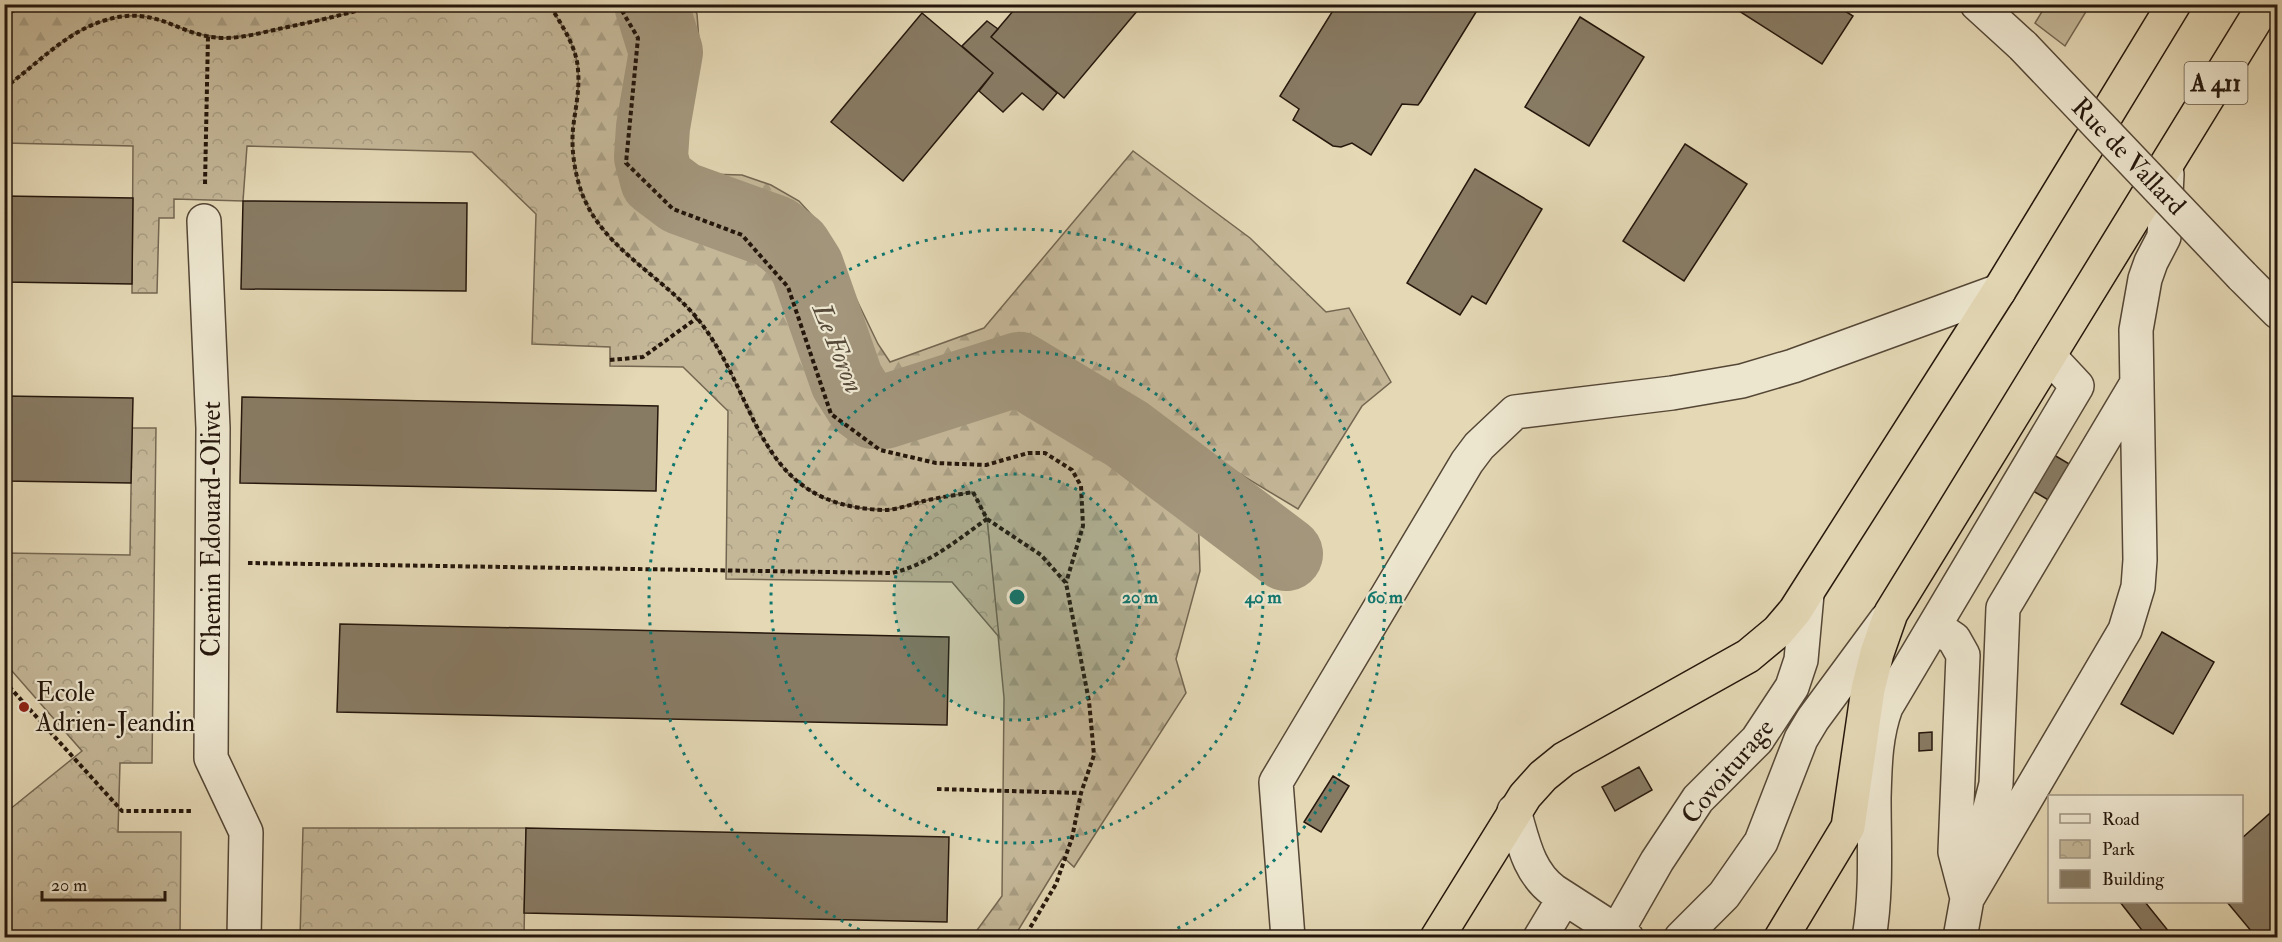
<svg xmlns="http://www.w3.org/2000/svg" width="2282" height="942" viewBox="0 0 2282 942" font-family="'IM FELL Double Pica',serif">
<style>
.grass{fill:#c4b798;stroke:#746752;stroke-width:1.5}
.forest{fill:url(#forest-firs);stroke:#746752;stroke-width:1.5}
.park{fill:url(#park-crowns);stroke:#746752;stroke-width:1.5}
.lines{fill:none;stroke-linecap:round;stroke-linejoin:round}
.river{stroke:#a3967c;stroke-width:74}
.building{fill:#887b64;stroke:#25170c;stroke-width:1.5}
.minor-casing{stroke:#554736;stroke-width:36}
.highway-casing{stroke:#25170c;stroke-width:36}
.path{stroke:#25170c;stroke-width:4;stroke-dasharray:4.5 3;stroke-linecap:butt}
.minor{stroke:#ede6cf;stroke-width:33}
.highway{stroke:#e4d8b5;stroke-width:33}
.minor-bridge-casing{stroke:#554736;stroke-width:36;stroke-linecap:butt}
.minor-bridge{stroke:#ede6cf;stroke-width:33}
.ring{fill:none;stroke:#0f766e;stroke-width:3;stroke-dasharray:3 6}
.poi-dot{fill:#8f2418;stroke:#ede6cf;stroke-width:2}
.labels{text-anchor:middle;stroke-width:4.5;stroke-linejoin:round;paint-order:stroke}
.shield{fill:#ede6cf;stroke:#615546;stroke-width:1.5}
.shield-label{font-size:24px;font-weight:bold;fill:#25170c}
.street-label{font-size:26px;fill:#25170c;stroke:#ede6cf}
.poi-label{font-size:26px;fill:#25170c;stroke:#ede6cf;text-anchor:start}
.water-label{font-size:27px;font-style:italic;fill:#574a39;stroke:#ede6cf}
.centre{fill:#0f766e;stroke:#ede6cf;stroke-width:3}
.ring-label{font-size:18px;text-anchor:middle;font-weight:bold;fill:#0f766e;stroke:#ede6cf;stroke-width:4.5;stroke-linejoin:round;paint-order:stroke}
</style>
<defs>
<pattern id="forest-firs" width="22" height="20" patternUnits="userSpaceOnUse" patternTransform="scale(1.5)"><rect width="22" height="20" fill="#c4b798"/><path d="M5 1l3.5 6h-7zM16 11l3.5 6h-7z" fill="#a89d82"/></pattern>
<pattern id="park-crowns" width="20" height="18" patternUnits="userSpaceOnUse" patternTransform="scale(1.5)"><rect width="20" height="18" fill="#c4b798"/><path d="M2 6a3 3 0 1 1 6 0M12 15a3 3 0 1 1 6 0" fill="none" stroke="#a89d82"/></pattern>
</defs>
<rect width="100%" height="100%" fill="#e4d8b5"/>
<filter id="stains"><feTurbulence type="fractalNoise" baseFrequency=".00333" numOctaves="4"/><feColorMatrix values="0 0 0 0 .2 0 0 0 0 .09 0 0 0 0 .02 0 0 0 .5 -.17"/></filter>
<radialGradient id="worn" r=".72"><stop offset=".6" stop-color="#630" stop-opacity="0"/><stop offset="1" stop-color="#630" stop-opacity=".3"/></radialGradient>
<path class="grass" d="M2046,5H2090L2065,46L2035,23Z"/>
<path class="forest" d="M632,4C663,41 633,126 642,174C644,179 644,186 646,191C661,220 722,232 751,242C763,246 778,250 787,259C804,276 807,305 812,327C815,345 819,363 826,380C832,397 852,424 871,429C896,436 989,395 1018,385L1185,496L1198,511L1200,571L1176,659L1186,693L1074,867L1063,857L1014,937H972L1002,896L1004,698L987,519L973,492C955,495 938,498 920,502C909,505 896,510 884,510C753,507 760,397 697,318C661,275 605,250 583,196C575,176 571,150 573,129C575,110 580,90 578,70C577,47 561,24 549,5Z
M25,5H380L351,13L250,35L225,38L105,20L73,34L5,88V15Z
M664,5H692L697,14L699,41L680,128L682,160L690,170L706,174L742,175L771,185L799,201L820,224L878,344L890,362L984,328L1133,151L1250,238L1326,312L1349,308L1391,382L1362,406L1298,509L1040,353L1029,350L885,394L877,392L871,388L817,262L797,226L768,202L732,188L695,185L672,174L664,164L662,127L676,88L678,55L673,28Z"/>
<path class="park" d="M380,5H549C561,24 577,47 578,70C580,90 575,110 573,129C571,150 575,176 583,196C605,250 661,275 697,318C760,397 753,507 884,510C895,510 909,505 920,502C937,498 955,495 973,492L987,519L999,637L952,582L726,579L728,411L683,367L610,366V347L532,344L536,214L472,152L247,146L243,201L174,199V218H159L157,293H132L133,146L5,143L4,88C37,64 65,32 106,20C159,4 179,38 225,38C244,38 264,32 283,28C316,21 348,14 380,5Z
M132,428H156L152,763H120L118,832H181L180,937H5L4,814L82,751L5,663V553L130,555Z
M303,828H526L524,937L300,938Z"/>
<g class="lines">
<path class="river" d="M651,4L666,52L653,127L651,157L657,180L681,198L775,232L795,248L807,267L847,381L861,403L873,412H884L1019,369L1127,434L1286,554"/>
</g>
<path class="building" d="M1019,4H1143L1064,98L991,37Z
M1337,4H1352L1358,9L1361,4H1481L1421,101L1418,105L1402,104L1371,155L1352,143L1341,147L1333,146L1293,120L1299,109L1280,96Z
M1728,4H1834L1853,16L1822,64Z
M922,13L993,73L903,181L831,122Z
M1580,17L1644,57L1589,146L1525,107Z
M987,21L998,29L991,37L1057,93L1043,110L1022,93L1003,112L979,91L993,73L962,46Z
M1685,144L1747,184L1684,281L1623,241Z
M1475,169L1542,209L1486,304L1472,296L1460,315L1407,283Z
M4,196L133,198L132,284L4,282Z
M243,201L467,203L466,291L241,289Z
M4,396L133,398L131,483L4,481Z
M242,397L658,406L656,491L240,483Z
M2054,455L2071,465L2050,501L2033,491Z
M340,624L949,637L947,725L337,712Z
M2162,632L2214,662L2173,734L2121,704Z
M1932,732V750L1919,751V733Z
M1639,767L1652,790L1615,811L1602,787Z
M1333,776L1349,786L1321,832L1304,822Z
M2276,808L2278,938H2257L2227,902H2242V838Z
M526,828L949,837L947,922L524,913Z
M2120,902H2145L2170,933L2162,938H2148Z"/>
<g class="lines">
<g class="minor-casing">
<path id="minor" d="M1977,4L2023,46
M204,221L213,428L211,758L246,832L244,938
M2242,276L2278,312
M1935,626L1954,639L1963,655L1955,852L1966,894
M1514,811C1523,841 1528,872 1554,891L1627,938
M1967,899L2125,630L2138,587L2140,560L2136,330L2145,279L2151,262L2164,237L2167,174
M1288,938L1276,782L1467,462L1479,446L1515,412L1672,393L1742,381L1793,366L1999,291
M1540,938L1564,898
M1613,938L1657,861L1698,799L1757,740L1792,687L1801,660L1807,594
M1681,938L1724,895L1761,842L1801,739L1813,719L1886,620
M1869,938C1877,892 1874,844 1874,798C1875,767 1875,737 1886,707L2077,386L2049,356
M1960,938L1967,899L1996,784L2003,608L2137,383"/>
</g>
<g class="highway-casing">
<path id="highway" d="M1437,938L1525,796L1543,776L1564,759L1748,656L1778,631L1795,611L1999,291L2174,4
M1781,938L1848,827L1868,689L1877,653L1891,613L2265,4"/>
</g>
<path class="path" d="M618,4L638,38L626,163L673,209L742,235L788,287L831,414L880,450L936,463L986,465L1028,453H1045L1072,470L1081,486L1083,526L1066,583
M4,15L28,4
M4,88C38,64 65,32 106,20C159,4 179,38 225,38C244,38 264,32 283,28C316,21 348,14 380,4
M205,184L208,36
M610,360L643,357L697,318
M987,519L1041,555L1066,583L1089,701L1094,755L1081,793L1072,838L1056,884L1024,938
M248,563L892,573C928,565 957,540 987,519L973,492C957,495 940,497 924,501C912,504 897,510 884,510C753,506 761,397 697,318C661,275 605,250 583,196C575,176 571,150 573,129C575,110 580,90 578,70C577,47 561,24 549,4
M4,681L122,811H193
M937,789L1081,793"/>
<use href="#minor" class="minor"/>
<use href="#highway" class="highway"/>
<g class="minor-bridge-casing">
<path id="minor-bridge" d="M2023,46L2242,276"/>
</g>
<use href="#minor-bridge" class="minor-bridge"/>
</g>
<circle cx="1017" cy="597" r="123" fill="#0f766e" fill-opacity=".12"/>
<g class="ring">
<circle cx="1017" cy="597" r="123"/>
<circle cx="1017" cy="597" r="246"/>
<path d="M876 937A368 368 0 1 1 1158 937"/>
</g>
<circle class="poi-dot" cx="24" cy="707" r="6"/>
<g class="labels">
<rect class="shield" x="2184.5" y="62" width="63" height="42" rx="4.5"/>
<g class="shield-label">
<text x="2216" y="91">A 411</text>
</g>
<g class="street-label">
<text transform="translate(2129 156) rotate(46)" y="9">Rue de Vallard</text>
<text transform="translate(211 529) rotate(-90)" y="9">Chemin Edouard-Olivet</text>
<text transform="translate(1727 771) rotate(-50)" y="9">Covoiturage</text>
</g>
<g class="poi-label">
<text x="36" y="701">Ecole<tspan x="36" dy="30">Adrien-Jeandin</tspan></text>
</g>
<g class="water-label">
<text transform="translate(838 348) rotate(68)" y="9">Le Foron</text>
</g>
</g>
<circle cx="1017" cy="597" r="9" class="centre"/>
<g class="ring-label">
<text x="1140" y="603">20 m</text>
<text x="1263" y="603">40 m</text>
<text x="1385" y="603">60 m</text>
</g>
<rect width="2282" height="942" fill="none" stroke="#e4d8b5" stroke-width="24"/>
<rect x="6" y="6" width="2270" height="930" fill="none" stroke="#25170c" stroke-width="3"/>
<rect x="12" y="12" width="2258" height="918" fill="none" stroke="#25170c" stroke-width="1.5"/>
<rect x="2048" y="795" width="195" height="108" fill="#ede6cf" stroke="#9d9381" stroke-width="1.5"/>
<rect x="2060" y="814" width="30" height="9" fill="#ede6cf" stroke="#9d9381" stroke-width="1.5"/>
<text x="2102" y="825" font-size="18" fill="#25170c">Road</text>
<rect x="2060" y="840" width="30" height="18" fill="url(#park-crowns)" stroke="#9d9381" stroke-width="1.5"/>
<text x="2102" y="855" font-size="18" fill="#25170c">Park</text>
<rect x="2060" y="870" width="30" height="18" fill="#887b64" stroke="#9d9381" stroke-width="1.5"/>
<text x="2102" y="885" font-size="18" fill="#25170c">Building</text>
<path d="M42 891v9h123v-9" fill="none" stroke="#25170c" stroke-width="3"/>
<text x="51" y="891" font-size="18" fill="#25170c" stroke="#ede6cf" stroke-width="4.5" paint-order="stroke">20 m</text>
<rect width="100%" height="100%" filter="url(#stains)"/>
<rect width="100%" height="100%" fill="url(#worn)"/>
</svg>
